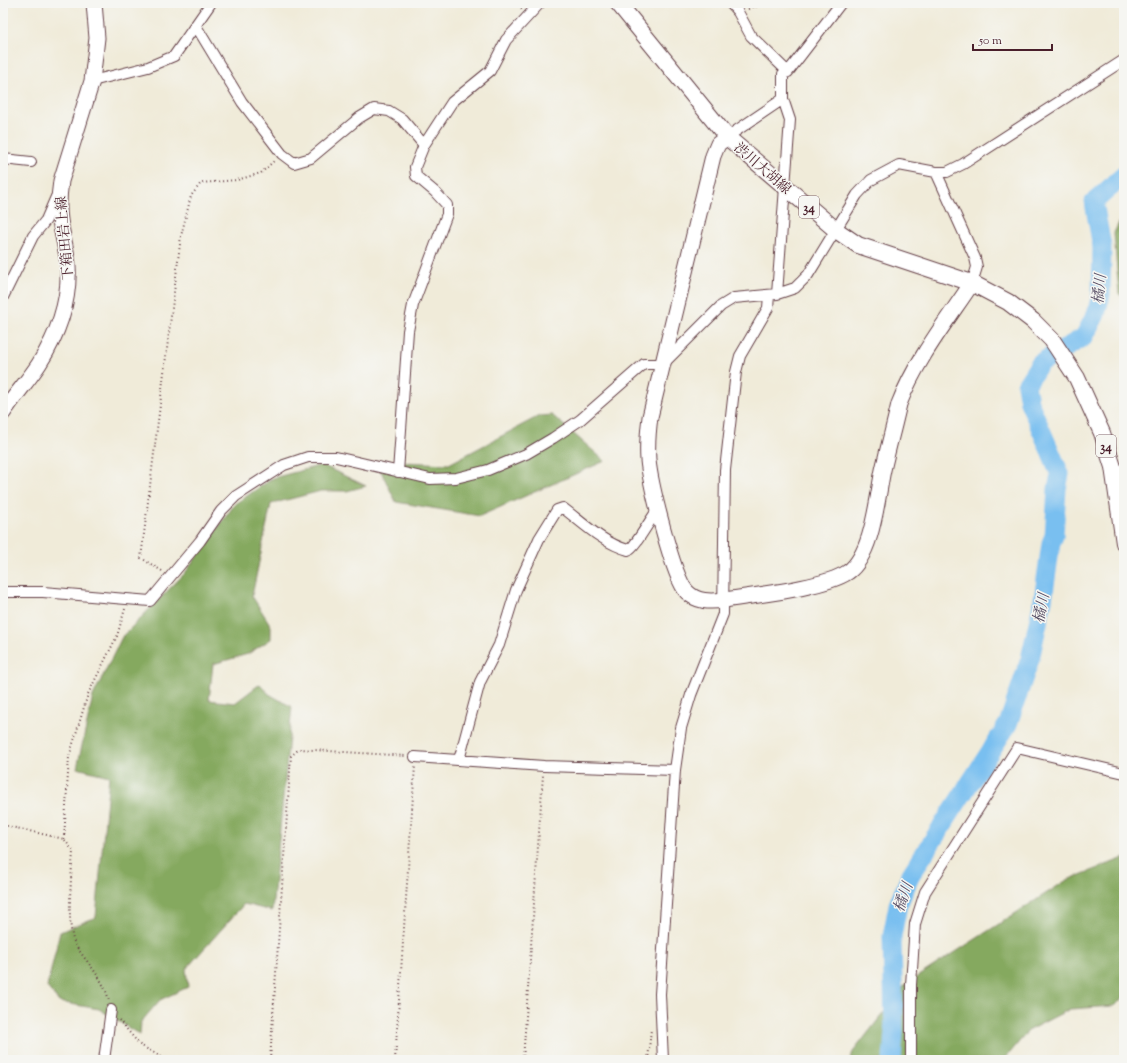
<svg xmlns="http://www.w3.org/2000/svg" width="1127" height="1063" viewBox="0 0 1127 1063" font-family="'Sorts Mill Goudy','Noto Serif JP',serif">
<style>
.forest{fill:#85a95e;stroke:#686444}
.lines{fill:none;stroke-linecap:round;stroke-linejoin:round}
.river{stroke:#79bff0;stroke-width:19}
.street-casing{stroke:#633e45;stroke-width:12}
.secondary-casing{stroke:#633e45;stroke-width:17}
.primary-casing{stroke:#633e45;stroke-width:18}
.path{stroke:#633e45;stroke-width:2;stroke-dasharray:1 3;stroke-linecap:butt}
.street{stroke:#fff;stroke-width:10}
.secondary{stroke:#fff;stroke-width:15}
.primary{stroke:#fff;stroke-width:16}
.labels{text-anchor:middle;stroke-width:3;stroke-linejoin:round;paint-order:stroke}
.shield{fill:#f6f6f2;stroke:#7e6067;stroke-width:1}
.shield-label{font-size:13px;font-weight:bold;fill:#4a1f2b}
.street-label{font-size:14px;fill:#4a1f2b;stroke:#f6f6f2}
.water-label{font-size:15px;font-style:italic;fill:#584f66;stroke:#f6f6f2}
</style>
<rect width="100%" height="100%" fill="#f6f6f2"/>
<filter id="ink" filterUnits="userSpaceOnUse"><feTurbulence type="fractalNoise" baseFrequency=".025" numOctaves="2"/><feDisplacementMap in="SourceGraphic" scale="8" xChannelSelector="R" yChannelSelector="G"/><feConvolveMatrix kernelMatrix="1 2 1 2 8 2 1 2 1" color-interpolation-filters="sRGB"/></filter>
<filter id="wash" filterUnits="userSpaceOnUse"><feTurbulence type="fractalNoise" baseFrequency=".012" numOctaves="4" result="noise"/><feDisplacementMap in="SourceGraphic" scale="16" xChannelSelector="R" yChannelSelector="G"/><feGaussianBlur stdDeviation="0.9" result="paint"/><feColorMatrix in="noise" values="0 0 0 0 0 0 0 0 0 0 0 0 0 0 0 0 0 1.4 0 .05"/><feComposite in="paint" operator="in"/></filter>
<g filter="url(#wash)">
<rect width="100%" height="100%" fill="#f0ebd9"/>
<path class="forest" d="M1124,212V298L1119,294L1114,233Z
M552,415L605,461L480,516L396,502L376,461L449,464L539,416Z
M322,465L366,486L347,491H321L271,504L252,596L271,626V639L248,654L213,664L209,700L235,703L260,684L269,694L292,707L272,911L244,904L186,969L188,987L160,1000L141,1022L140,1035L99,1009L59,1002L47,987L60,932L96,917L109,776L77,768L93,696L122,637L185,573L235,504L273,478Z
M1124,858V997L1114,1006L1070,1009L1029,1030L1004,1060H850L853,1052L906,984L1067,880Z"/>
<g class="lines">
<path class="river" d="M892,1060L894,1032L892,936L898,905L911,874L1008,724L1030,659L1043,600L1051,543L1054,536L1057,489L1060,474L1029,402L1026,385L1040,363L1084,337L1096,314L1101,295L1102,247L1094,202L1124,175"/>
</g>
</g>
<g filter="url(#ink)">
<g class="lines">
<g class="street-casing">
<path id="street" d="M730,3L738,12L751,36L788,72
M196,26L242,102L282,154L294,163L311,158L359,118L374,109L389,111L402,119L424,145L452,102L490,71L506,40L540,3
M92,81L148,67L174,56L211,3
M727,137L783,99
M3,159L31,162
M936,172L975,258L977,267L972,283
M777,294L790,120L783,99V74L788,72L841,3
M3,297L33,236L46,220L56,197
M398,472L408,331L413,305L447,214V205L435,192L416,176L415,167L424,145
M3,592H43L150,601L200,541L221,511L236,496L284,465L308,457H336L430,479L456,478L488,470L526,454L553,438L580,420L644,364H663L721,306L734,298L777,294L795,288L808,275L857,195L871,180L899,165L936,172H947L963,164L1124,60
M415,757L544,766L675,770
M459,760L480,682L499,645L516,590L539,539L557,510L563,508C583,523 603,543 628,550C635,548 652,516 659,508
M104,1060L111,1010
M663,1060L660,994L675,770L681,728L691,695L723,614L725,470L736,372L740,356L768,308L769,295
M911,1060V985L915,924L925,892L1017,748L1124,773"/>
</g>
<g class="secondary-casing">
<path id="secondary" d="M727,137L718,144L713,156L650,417C648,432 647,445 648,460C650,482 673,578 687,592C697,602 710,602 724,600C755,595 824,588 848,572C873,554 877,498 883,470C888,448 894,426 899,404C916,360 946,322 972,283
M3,413C14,396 28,381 39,364C58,334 70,301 68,266C67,250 62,235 60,220C58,207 59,194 61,181L92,81L97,38L94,3"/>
</g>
<g class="primary-casing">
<path id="primary" d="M618,3L727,137L836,230L858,245L972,283L1008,302L1033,321L1052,340L1077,378L1102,433L1113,467L1124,543"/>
</g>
<path class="path" d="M515,3L522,9
M748,9L768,3
M162,571L141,558L181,236L191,196L201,183L237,180L261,173L275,160
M3,825L64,839L73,851C72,873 65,928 76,946C88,964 104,979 109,1001
M64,839L69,757L88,694L117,636L125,609
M119,1020L140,1045L167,1060
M270,1060L291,756L299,749L406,756
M395,1060L415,766
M523,1060L543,775
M648,1060L651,1029"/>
<use href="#street" class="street"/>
<use href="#secondary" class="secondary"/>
<use href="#primary" class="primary"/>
</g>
</g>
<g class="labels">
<g class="shield">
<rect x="799" y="196" width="20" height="22" rx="3"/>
<rect x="1096" y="435" width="20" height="22" rx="3"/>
</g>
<g class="shield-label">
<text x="809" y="212">34</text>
<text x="1106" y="451">34</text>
</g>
<g class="street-label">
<text transform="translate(763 168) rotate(41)" y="5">渋川大胡線</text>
<text transform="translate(64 238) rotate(-95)" y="5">下箱田岩上線</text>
</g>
<g class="water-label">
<text transform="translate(1099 289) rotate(-84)" y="5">橘川</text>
<text transform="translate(1041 608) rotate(-79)" y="5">橘川</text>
<text transform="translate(903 897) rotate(-71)" y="5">橘川</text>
</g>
</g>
<rect width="1127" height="1063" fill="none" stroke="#f6f6f2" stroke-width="16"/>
<path d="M973 44v6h79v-6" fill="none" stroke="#4a1f2b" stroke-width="2"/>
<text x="979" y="44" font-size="12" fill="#4a1f2b" stroke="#f6f6f2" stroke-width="3" paint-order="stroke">50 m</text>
</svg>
